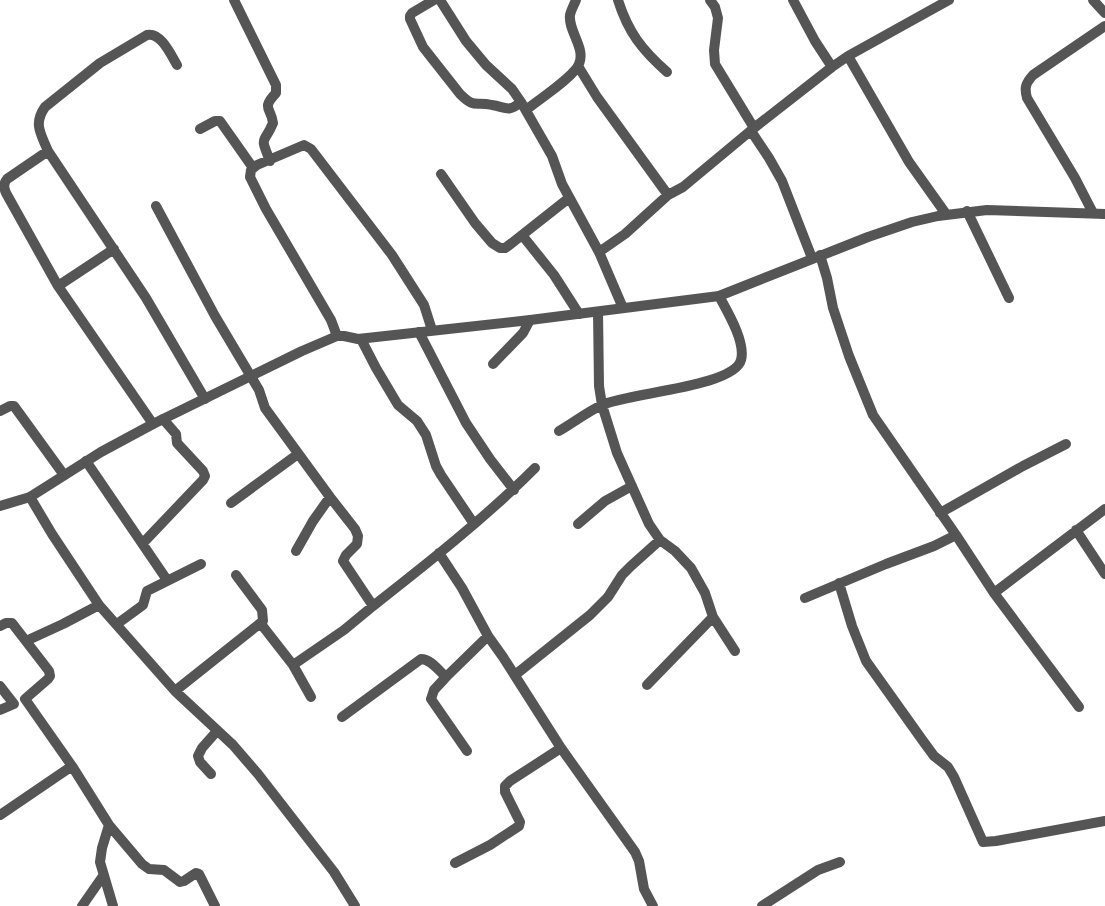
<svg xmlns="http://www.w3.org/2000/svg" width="1105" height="906" viewBox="0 0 1105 906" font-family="'Asap Condensed',sans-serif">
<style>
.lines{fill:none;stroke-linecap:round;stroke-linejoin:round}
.minor{stroke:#555;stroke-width:10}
.tertiary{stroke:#555;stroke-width:10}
</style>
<rect width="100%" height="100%" fill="#fff"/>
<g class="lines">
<path class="minor" d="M234,0L276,85V93C261,109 271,107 273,123C264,145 259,134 270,161
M434,0L412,13L410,16V19L423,47L460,94C475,109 475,101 492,105C506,107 508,113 521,102
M440,0L466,41L486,65L512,89L521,102L552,156L562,184L599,252L623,308
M618,0C628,32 642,50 667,72
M710,0L715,7L718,18L714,50L715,64L754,128
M793,0L815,41L832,67
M1093,0L1105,13
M848,56L909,162L946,214
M578,66L597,97L668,195L683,187L754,128L832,67L848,56L949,0
M526,110C538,100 574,77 579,64C586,48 568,31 570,15C571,10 574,5 576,0
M200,129L215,121H220L253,168
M751,131L769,158L782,181L812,258
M48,151C41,134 33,124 45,107L100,63L147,35C161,32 171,55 177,65
M441,174L475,223L492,243L500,248H505L508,246L569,198
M156,206L215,316L259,390L265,408L330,497L355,529L358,536L357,544L346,555L343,561L373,606C429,562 485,518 535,468
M967,211L1009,298
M1093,213L1075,178L1027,98C1024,87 1026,83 1033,75L1105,26
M522,235L554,275L579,314
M599,252L625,234L668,195
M58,286L114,249
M598,312L599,386L602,405L617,453L649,524L660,540L675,551L691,568L705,593L713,617L735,651
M419,332L466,423L490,459L514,490
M337,336L331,320L266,209L250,177L251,170L257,165L304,145L311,149L392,255L424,305L432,330
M361,339L376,368L398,405L417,421L426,435L436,466L441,475L474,524
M493,364L523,333L530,320
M0,411L10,406H14L64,475
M153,424L58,286L6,193C4,188 3,184 7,179L48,151L146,298L205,399
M559,431C573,423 587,412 602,405C627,393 734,387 741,360C746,342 727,311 719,296
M86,461L167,580
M30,497L52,534L99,605
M231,503L298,454
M940,513L1023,466L1066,444
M578,524L605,501L632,486
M1076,530L1105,574
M956,535L994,593L1079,707
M143,543L203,480L205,476L203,471L177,443L176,434L163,419
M296,551L313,521L330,497
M439,553L462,588L488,636
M839,583L852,626L866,661L923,741L934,756L948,767L954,777L983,842L996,841L1105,821
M994,593L1105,509
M805,598L886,564L934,546L956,535L873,415L849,356L833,308L827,278L820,255
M117,624L143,605L147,591L201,564
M261,624L293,665L311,697
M0,626L6,623H12L49,671L50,676L48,679L25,699L72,766
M26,641L63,624L99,605L175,691L233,745L258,774L334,872L355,906
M293,665L344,630L373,606
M515,675L590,615L608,597L622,575L631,566L660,540
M446,677L434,690L431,699L467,751
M647,685L713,617
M0,686L14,704L0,710
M175,691L263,621L262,610L236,575
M342,717L421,659C431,659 439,671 446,677L488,636L503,657L561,748L510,781L505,786V792L520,822L519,826L490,845L455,863
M561,748L635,852L639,861L644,889L653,906
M211,774L200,762L198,756L202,748L217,731
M0,815L72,766L109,825L142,864L149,869L164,870L180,882L184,881L196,873L199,874L215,906
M109,825L102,848L100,862L113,906
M82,906L103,876
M762,906L818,870L840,862"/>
<path class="tertiary" d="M0,506L30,497L101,452L153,424L302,351L337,336H344L358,339L530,320L719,296L868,237L912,222L938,216L987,210L1105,214"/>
</g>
</svg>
